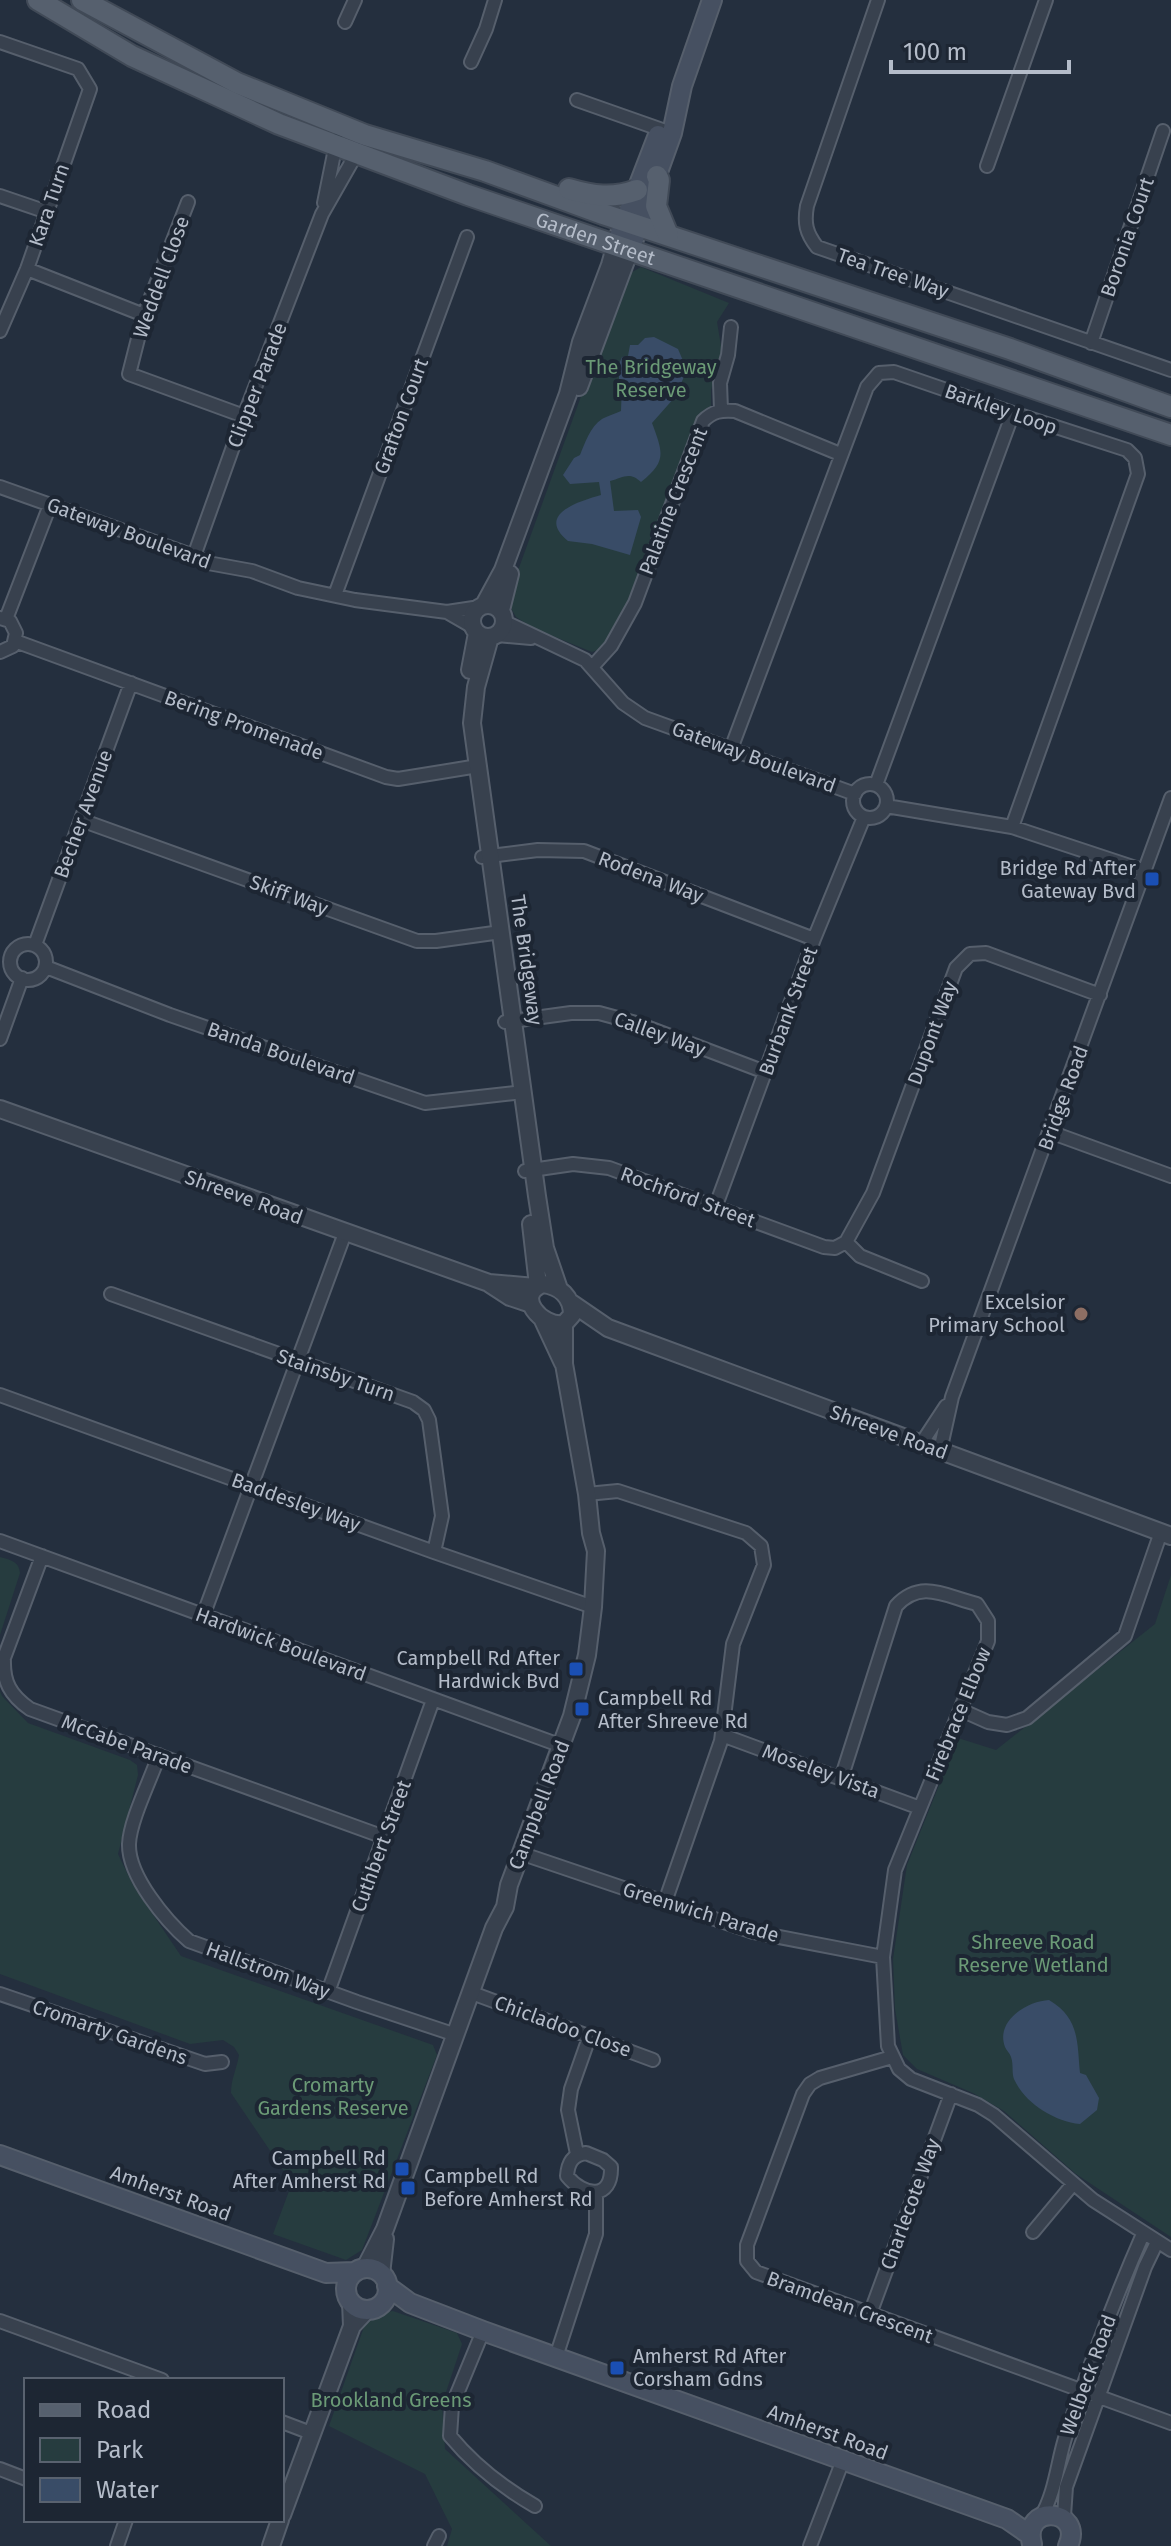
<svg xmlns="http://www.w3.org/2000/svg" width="1171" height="2546" viewBox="0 0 1171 2546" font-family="'Fira Sans',sans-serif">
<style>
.green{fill:#263c3f}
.water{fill:#394c67}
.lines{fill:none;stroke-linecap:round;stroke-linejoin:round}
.minor-casing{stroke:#565f6c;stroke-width:16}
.tertiary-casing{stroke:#565f6c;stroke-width:20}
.secondary-casing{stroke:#565f6c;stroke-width:22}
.primary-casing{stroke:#414a57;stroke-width:24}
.minor{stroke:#38414e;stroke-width:12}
.tertiary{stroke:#38414e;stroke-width:16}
.secondary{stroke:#465061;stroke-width:18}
.primary{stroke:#56606e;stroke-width:20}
.transit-dot{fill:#1a4fb4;stroke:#1d2633;stroke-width:3}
.education-dot{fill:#8d6e63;stroke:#1d2633;stroke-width:3}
.labels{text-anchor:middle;stroke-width:8;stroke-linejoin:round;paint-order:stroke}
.street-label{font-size:20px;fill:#b4bcc9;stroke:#1d2633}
.park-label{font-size:20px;fill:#6b9a76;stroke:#1d2633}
.poi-label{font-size:20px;fill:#b4bcc9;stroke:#1d2633;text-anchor:end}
</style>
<rect width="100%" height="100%" fill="#242f3e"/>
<path class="green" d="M641,267L729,303L717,322L722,352L711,390V406L704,410L698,418L631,599L610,639L601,649L592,652L533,628L516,617L507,601L622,283L627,275Z
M0,1557C10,1560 19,1561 20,1573L0,1635Z
M1171,1575V2237L1076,2174L1004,2111L973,2093L917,2069L903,2055L895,2009L893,1959L907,1865L958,1738L996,1750L1155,1624Z
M0,1691L2,1696L28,1723L130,1760L137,1765L138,1775L118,1854L133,1885L181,1956L433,2045L437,2055L362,2250L346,2260L273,2234L292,2183L231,2093C231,2079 237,2068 239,2055L234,2047L223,2040L190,2044L0,1974Z
M393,2311L457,2333L462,2344L442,2404L445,2449L551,2546H447L452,2529L425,2474L329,2426L365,2324L377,2314Z"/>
<path class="water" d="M654,337L678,349L687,370L675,397L652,423C663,453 667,461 641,482C629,471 623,478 610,481L614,511L638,510L641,517L630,555L592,544L568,541C535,514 580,501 601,495L599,482L570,484L563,475L574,458L580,455C585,443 590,427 602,419C607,416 615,414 621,411L622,382L619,380V364L622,357L628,356L630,345H638L645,338Z
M1049,2000C1080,2018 1077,2043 1080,2073L1086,2075L1099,2098L1097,2110L1080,2124C1055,2121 1027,2105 1015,2081C1011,2075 1014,2065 1011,2057C1010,2053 1006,2050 1005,2047C995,2020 1028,2001 1049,2000Z"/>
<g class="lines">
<g class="minor-casing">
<path id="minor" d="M878,0L807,206C804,223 806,233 817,247L1171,370
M345,22L355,0
M0,42L78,69L90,89L27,269L0,331
M471,62L486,29L495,0
M577,100L668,132
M987,166L1046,0
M0,196L47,212
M188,202L144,315L129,374L244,416
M324,203L337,139
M27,269L144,315
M1091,343L1163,131
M721,410L720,383L728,355L731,327
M0,487L194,556L208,563L252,571L298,588L355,600L447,612L480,607
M194,556L244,416L322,214L359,149
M335,595L467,237
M447,612L473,627
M0,618L10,621L16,633L13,646L0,652
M6,619L50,505
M505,622L585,660L623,703L645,718L855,794
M497,635L531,638
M15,641L386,777L398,779L478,766
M592,667L611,646L635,603L703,421C713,411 721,410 735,411L840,454
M731,749L867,387L879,373L894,372L1013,413L1127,450L1135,458L1138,474L1012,827
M853 801a17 17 0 1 1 34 0a17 17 0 1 1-34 0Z
M876,785L1013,413
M886,806L1012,827L1145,871
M81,820L417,941H436L501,932
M482,857L538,850L584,851L814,939
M10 962a18 18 0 1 1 36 0a18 18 0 1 1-36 0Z
M35,945L131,683
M46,967L170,1015L425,1103L523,1092
M505,1022L571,1013H599L636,1023L765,1072
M0,1039L22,978
M1050,1132L1171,1176
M525,1171L573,1164L609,1168L824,1247L835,1248L846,1242
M715,1208L814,939L864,817
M846,1242L873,1193L956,968L970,954L986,953L1100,995
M846,1242L860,1256L922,1281
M111,1294L413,1402L424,1410L429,1420L442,1516L434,1552
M0,1395L434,1552L593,1607
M921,1444L946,1406
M940,1451L952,1397L1171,798
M587,1494L618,1491L746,1533L761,1546L764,1565L733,1644L721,1741L665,1902
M0,1541L562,1746
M42,1556L4,1658C3,1682 10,1695 30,1709L384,1837
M203,1616L345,1233
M961,1710L988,1722L1007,1725L1027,1718L1125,1636L1161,1532
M722,1735L920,1808
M159,1755C151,1779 130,1820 129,1844C128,1876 166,1921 189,1941L357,2002L456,2035
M841,1779L896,1606C921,1579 945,1596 977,1604L988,1621V1641L895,1870L883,1957L888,2046L899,2069L911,2079L978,2105L994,2115L1093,2200L1171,2250
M523,1854L753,1932L883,1957
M328,1992L433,1700
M472,1993L653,2060
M0,1994L205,2064L222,2062
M892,2057L820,2078L810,2084L803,2094L747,2245V2261L756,2272L1171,2423
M586,2153L603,2160L611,2167C612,2200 584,2197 567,2176C568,2163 572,2155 586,2153Z
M577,2154L568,2110L571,2089L590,2035
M1033,2232L1073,2184
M870,2314L951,2094
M0,2321L162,2380
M483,2331L452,2406L450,2436C474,2465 502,2487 535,2506
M556,2357L596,2234V2192
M282,2422L311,2433
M0,2469L26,2479
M1041,2517C1056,2491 1057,2463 1066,2435C1089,2367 1114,2300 1143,2234
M1066,2522L1064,2516L1066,2487L1145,2267L1157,2242
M117,2546L126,2520
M434,2546L439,2536
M810,2546L843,2460"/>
</g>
<g class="tertiary-casing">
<path id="tertiary" d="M579,387L630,250
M472 621a16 16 0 1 1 32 0a16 16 0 1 1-32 0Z
M484,605L503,570L568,394L581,342L610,265L616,244
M501,610L510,574
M490,637L476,687L472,723L537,1196L545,1248L559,1289
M470,670L477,633
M0,1109L489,1283L535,1287
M531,1224L538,1285
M490,1284L510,1297L531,1304
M543,1284C560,1286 572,1297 572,1315L564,1324C542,1328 513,1295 543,1284Z
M570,1302L608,1328L1171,1536
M542,1318L563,1363
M365,2268L385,2229L494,1928L505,1907L509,1885L572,1716L587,1655L593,1607L596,1551L591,1533L587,1494L564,1364V1324
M381,2274L385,2239
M352,2326L368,2309
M282,2515L352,2326L351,2302
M271,2546L280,2520"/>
</g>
<g class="secondary-casing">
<path id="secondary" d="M616,244L658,135
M630,250L672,133L682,86L712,0
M0,2155L326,2273L354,2272
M346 2289a21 21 0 1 1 42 0a21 21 0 1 1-42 0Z
M387,2286L410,2303L483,2331L1007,2519L1030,2535
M1032,2544C1021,2503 1085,2508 1068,2546"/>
</g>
<g class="primary-casing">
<g id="primary">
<path id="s1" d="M38,0L132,56L279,124L468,195L1171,435"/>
<path d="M82,0L237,83L365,135L485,171L603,214L1010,349L1171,407"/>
<path d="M657,176L659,180L656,206L668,235"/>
<path d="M569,189C593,196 612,199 637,190"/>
</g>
</g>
<use href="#minor" class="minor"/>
<use href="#tertiary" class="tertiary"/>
<use href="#secondary" class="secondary"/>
<use href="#primary" class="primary"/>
</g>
<g class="transit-dot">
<rect x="1144" y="871" width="16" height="16" rx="4"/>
<rect x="568" y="1661" width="16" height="16" rx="4"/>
<rect x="574" y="1701" width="16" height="16" rx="4"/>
<rect x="394" y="2161" width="16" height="16" rx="4"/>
<rect x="400" y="2180" width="16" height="16" rx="4"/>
<rect x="609" y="2360" width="16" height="16" rx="4"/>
</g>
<circle class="education-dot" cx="1081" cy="1314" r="8"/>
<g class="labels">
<g class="street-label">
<text transform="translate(49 205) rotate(-71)" y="7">Kara Turn</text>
<text transform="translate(1127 237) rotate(-71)" y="7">Boronia Court</text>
<text dy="7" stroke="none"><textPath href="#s1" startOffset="608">Garden Street</textPath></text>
<text transform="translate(893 273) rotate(19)" y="7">Tea Tree Way</text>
<text transform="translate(161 277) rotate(-70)" y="7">Weddell Close</text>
<text transform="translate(257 385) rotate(-69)" y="7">Clipper Parade</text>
<text transform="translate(1001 409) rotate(19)" y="7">Barkley Loop</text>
<text transform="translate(401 416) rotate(-70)" y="7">Grafton Court</text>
<text transform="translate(673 501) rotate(-69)" y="7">Palatine Crescent</text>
<text transform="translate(129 533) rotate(20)" y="7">Gateway Boulevard</text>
<text transform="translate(244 725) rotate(20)" y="7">Bering Promenade</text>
<text transform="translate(754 757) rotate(20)" y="7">Gateway Boulevard</text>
<text transform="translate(83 814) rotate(-70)" y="7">Becher Avenue</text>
<text transform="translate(651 877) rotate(21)" y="7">Rodena Way</text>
<text transform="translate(289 895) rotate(20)" y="7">Skiff Way</text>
<text transform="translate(527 960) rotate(82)" y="7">The Bridgeway</text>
<text transform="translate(788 1011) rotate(-70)" y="7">Burbank Street</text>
<text transform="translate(932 1033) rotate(-70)" y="7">Dupont Way</text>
<text transform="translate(660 1034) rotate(20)" y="7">Calley Way</text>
<text transform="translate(281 1053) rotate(19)" y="7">Banda Boulevard</text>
<text transform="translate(1063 1098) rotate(-70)" y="7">Bridge Road</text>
<text transform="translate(244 1197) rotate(20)" y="7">Shreeve Road</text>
<text transform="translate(688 1197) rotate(20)" y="7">Rochford Street</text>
<text transform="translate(336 1375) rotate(19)" y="7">Stainsby Turn</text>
<text transform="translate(889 1432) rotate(20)" y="7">Shreeve Road</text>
<text transform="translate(296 1502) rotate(20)" y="7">Baddesley Way</text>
<text transform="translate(281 1644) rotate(20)" y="7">Hardwick Boulevard</text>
<text transform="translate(958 1714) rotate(-68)" y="7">Firebrace Elbow</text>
<text transform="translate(127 1744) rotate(20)" y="7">McCabe Parade</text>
<text transform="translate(821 1771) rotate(20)" y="7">Moseley Vista</text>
<text transform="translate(539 1805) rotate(-69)" y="7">Campbell Road</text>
<text transform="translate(381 1846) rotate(-70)" y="7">Cuthbert Street</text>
<text transform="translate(701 1912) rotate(17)" y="7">Greenwich Parade</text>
<text transform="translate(268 1970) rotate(20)" y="7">Hallstrom Way</text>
<text transform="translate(563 2026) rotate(20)" y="7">Chicladoo Close</text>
<text transform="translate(110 2032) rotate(19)" y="7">Cromarty Gardens</text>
<text transform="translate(171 2193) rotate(20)" y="7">Amherst Road</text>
<text transform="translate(910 2204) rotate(-70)" y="7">Charlecote Way</text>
<text transform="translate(850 2307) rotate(20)" y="7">Bramdean Crescent</text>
<text transform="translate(1088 2375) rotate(-70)" y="7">Welbeck Road</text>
<text transform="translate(828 2432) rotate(20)" y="7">Amherst Road</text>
</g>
<g class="park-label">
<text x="651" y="374">The Bridgeway<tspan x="651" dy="23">Reserve</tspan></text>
<text x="1033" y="1949">Shreeve Road<tspan x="1033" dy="23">Reserve Wetland</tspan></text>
<text x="333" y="2092">Cromarty<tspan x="333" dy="23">Gardens Reserve</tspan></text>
<text x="391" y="2407">Brookland Greens</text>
</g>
<g class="poi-label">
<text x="1136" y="875">Bridge Rd After<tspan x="1136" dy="23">Gateway Bvd</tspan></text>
<text x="1065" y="1309">Excelsior<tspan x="1065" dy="23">Primary School</tspan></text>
<text x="560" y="1665">Campbell Rd After<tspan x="560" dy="23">Hardwick Bvd</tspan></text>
<text x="598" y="1705" text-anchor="start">Campbell Rd<tspan x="598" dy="23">After Shreeve Rd</tspan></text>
<text x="386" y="2165">Campbell Rd<tspan x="386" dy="23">After Amherst Rd</tspan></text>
<text x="424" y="2183" text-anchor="start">Campbell Rd<tspan x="424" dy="23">Before Amherst Rd</tspan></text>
<text x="633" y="2363" text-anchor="start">Amherst Rd After<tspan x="633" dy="23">Corsham Gdns</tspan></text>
</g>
</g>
<rect x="24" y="2378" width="260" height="144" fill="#1d2633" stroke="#59626f" stroke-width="2"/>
<rect x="40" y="2404" width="40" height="12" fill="#56606e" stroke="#59626f" stroke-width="2"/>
<text x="96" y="2418" font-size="24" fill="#b4bcc9">Road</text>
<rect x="40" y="2438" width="40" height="24" fill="#263c3f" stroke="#59626f" stroke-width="2"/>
<text x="96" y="2458" font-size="24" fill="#b4bcc9">Park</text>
<rect x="40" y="2478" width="40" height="24" fill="#394c67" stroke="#59626f" stroke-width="2"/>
<text x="96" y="2498" font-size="24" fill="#b4bcc9">Water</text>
<path d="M891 60v12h178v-12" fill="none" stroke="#b4bcc9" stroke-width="4"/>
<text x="903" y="60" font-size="24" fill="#b4bcc9" stroke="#1d2633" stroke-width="6" paint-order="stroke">100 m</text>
</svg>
